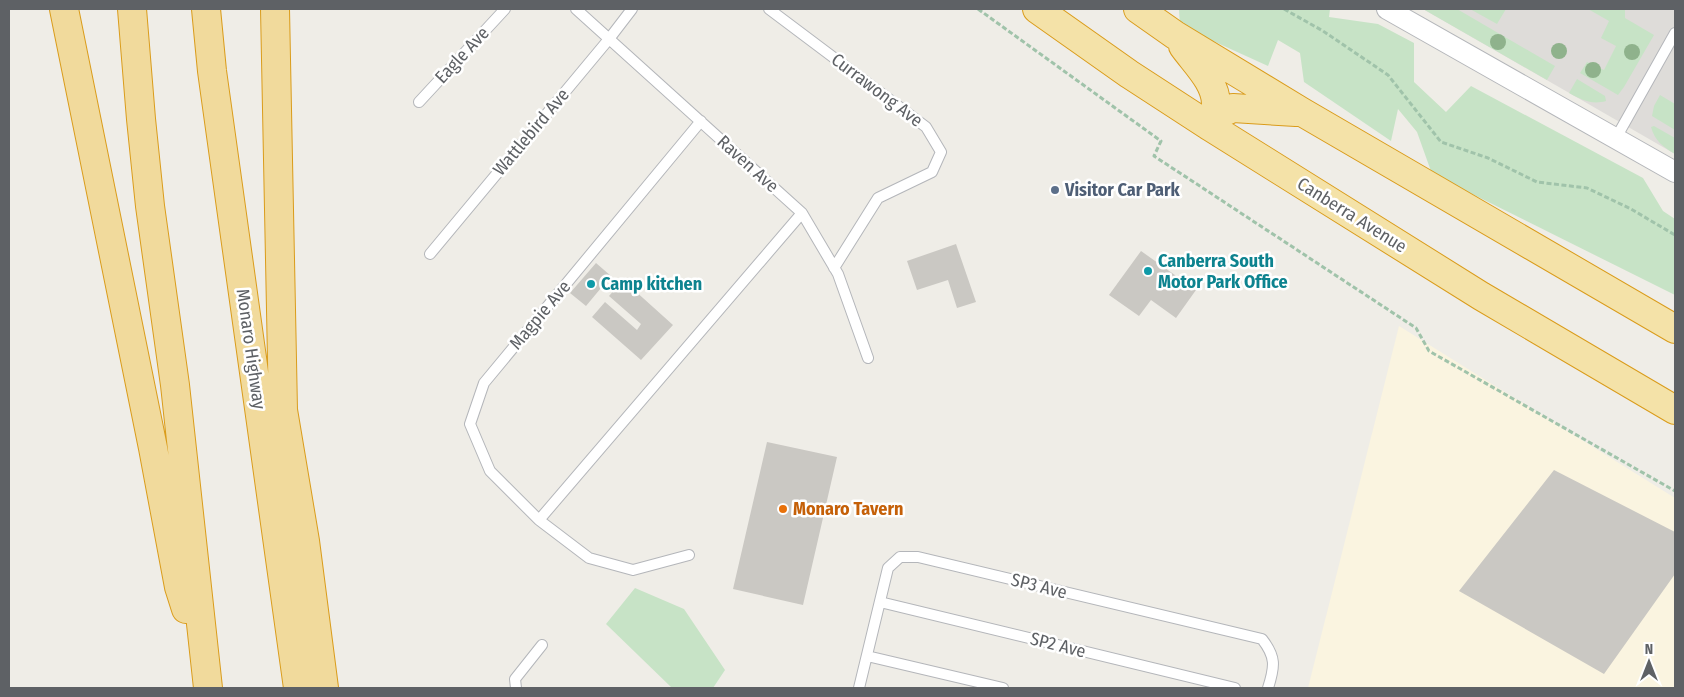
<svg xmlns="http://www.w3.org/2000/svg" width="1684" height="697" viewBox="0 0 1684 697" font-family="'Fira Sans Condensed',sans-serif">
<style>
.commercial{fill:#faf4e0}
.industrial{fill:#dedcd9}
.green{fill:#c7e3c6}
.building{fill:#cac8c3}
.lines{fill:none;stroke-linecap:round;stroke-linejoin:round}
.service-casing{stroke:#b4b6ba;stroke-width:12}
.minor-casing{stroke:#b4b6ba;stroke-width:22}
.trunk-casing{stroke:#da9c1b;stroke-width:30}
.motorway-casing{stroke:#da9c1b;stroke-width:30}
.path{stroke:#a0c3aa;stroke-width:3;stroke-dasharray:5 2.5;stroke-linecap:butt}
.service{stroke:#fff;stroke-width:10}
.minor{stroke:#fff;stroke-width:20}
.trunk{stroke:#f4e2a8;stroke-width:28}
.motorway{stroke:#f1da9c;stroke-width:28}
.tree{fill:#8fb28c}
.service-dot{fill:#5c6f8a;stroke:#fff;stroke-width:2}
.culture-dot{fill:#0f9aa8;stroke:#fff;stroke-width:2}
.food-dot{fill:#e8710a;stroke:#fff;stroke-width:2}
.labels{text-anchor:middle;stroke-width:5;stroke-linejoin:round;paint-order:stroke}
.street-label{font-size:18px;fill:#5e6165;stroke:#fff}
.service-label{font-size:18px;font-weight:bold;fill:#4e5e75;stroke:#fff;text-anchor:start}
.culture-label{font-size:18px;font-weight:bold;fill:#0d838f;stroke:#fff;text-anchor:start}
.food-label{font-size:18px;font-weight:bold;fill:#c56008;stroke:#fff;text-anchor:start}
</style>
<rect width="100%" height="100%" fill="#efede7"/>
<path class="commercial" d="M1399,326L1675,498V688H1308Z"/>
<path class="industrial" d="M1423,9H1675V154L1578,98Z"/>
<path class="green" d="M1179,9H1330L1329,17L1378,24L1414,43V82L1446,112L1471,86L1643,178L1663,211L1675,219V295L1432,174L1417,132L1398,109L1391,141L1304,82L1300,53L1278,40L1268,66L1180,26Z
M1423,9H1457L1555,66L1547,80Z
M1470,9H1506L1497,24Z
M1588,9H1625V18L1654,35L1624,87L1618,95L1580,73L1587,62L1604,70L1616,46L1601,38L1609,21Z
M1577,79L1605,96L1606,101C1592,105 1582,100 1569,93Z
M1660,95L1675,104V130L1652,116L1654,106Z
M1654,126L1675,138V154C1663,147 1655,141 1651,127Z
M635,588L684,609L725,670L713,688H672L606,624Z"/>
<path class="building" d="M956,244L976,302L957,308L948,280L917,290L907,261Z
M1141,251L1196,290L1176,318L1151,300L1139,316L1109,295Z
M596,263L611,276L586,306L570,293Z
M623,280L673,325L641,360L592,317L605,302L637,330L641,324L609,296Z
M767,442L837,457L803,605L733,589Z
M1554,470L1675,532V574L1604,674L1459,591Z"/>
<g class="lines">
<g class="service-casing">
<path id="service" d="M576,9L802,213L838,274L868,358
M769,9L926,127L941,152L932,172L878,198L834,268
M419,102L505,9
M1616,138L1675,33
M430,254L609,39L632,9
M539,520L802,213
M689,555L633,570L589,558L539,520L490,471L470,424L484,383L701,121
M880,602L1235,688
M867,656L1003,688
M516,688L515,679L542,645
M859,688L888,568L900,557H918L1262,639C1276,657 1275,666 1268,688"/>
</g>
<g class="minor-casing">
<path id="minor" d="M1387,9L1675,172"/>
</g>
<g class="trunk-casing">
<path id="trunk" d="M1037,9L1129,74L1209,126L1481,296L1675,410
M1138,9L1175,35L1302,112L1675,329
M1183,46C1195,63 1216,82 1216,104C1216,112 1212,119 1209,126
M1209,126L1224,112L1233,108L1296,112"/>
</g>
<g class="motorway-casing">
<path id="motorway" d="M64,9L153,448L179,587L186,609
M132,9L141,119L150,206L175,385L208,688
M206,9L212,71L298,688
M275,9L283,410L305,541L324,688"/>
</g>
<path class="path" d="M978,9L1161,141L1154,156L1416,328L1429,351L1675,491
M1284,9L1323,31L1388,75L1441,142L1488,158L1537,182L1587,188L1631,209L1675,235"/>
<use href="#service" class="service"/>
<use href="#minor" class="minor"/>
<use href="#trunk" class="trunk"/>
<use href="#motorway" class="motorway"/>
</g>
<g class="tree">
<circle cx="1498" cy="42" r="8"/>
<circle cx="1559" cy="51" r="8"/>
<circle cx="1632" cy="52" r="8"/>
<circle cx="1593" cy="70" r="8"/>
</g>
<circle class="service-dot" cx="1055" cy="190" r="5"/>
<g class="culture-dot">
<circle cx="1148" cy="271" r="5"/>
<circle cx="591" cy="284" r="5"/>
</g>
<circle class="food-dot" cx="783" cy="509" r="5"/>
<g class="labels">
<g class="street-label">
<text transform="translate(462 55) rotate(-47)" y="6">Eagle Ave</text>
<text transform="translate(877 90) rotate(37)" y="6">Currawong Ave</text>
<text transform="translate(531 132) rotate(-50)" y="6">Wattlebird Ave</text>
<text transform="translate(748 164) rotate(42)" y="6">Raven Ave</text>
<text transform="translate(1352 215) rotate(32)" y="6">Canberra Avenue</text>
<text transform="translate(540 315) rotate(-50)" y="6">Magpie Ave</text>
<text transform="translate(251 349) rotate(82)" y="6">Monaro Highway</text>
<text transform="translate(1039 586) rotate(14)" y="6">SP3 Ave</text>
<text transform="translate(1058 645) rotate(14)" y="6">SP2 Ave</text>
</g>
<g class="service-label">
<text x="1065" y="196">Visitor Car Park</text>
</g>
<g class="culture-label">
<text x="1158" y="267">Canberra South<tspan x="1158" dy="21">Motor Park Office</tspan></text>
<text x="601" y="290">Camp kitchen</text>
</g>
<g class="food-label">
<text x="793" y="515">Monaro Tavern</text>
</g>
</g>
<rect width="1684" height="697" fill="none" stroke="#5e6165" stroke-width="20"/>
<g transform="translate(1649 662)" stroke="#ffffff" stroke-width="4" paint-order="stroke">
<path d="M0-4L9 19L0 12L-9 19Z" fill="#5e6165"/>
<text y="-8" font-size="14" font-weight="bold" text-anchor="middle" fill="#5e6165">N</text>
</g>
</svg>
